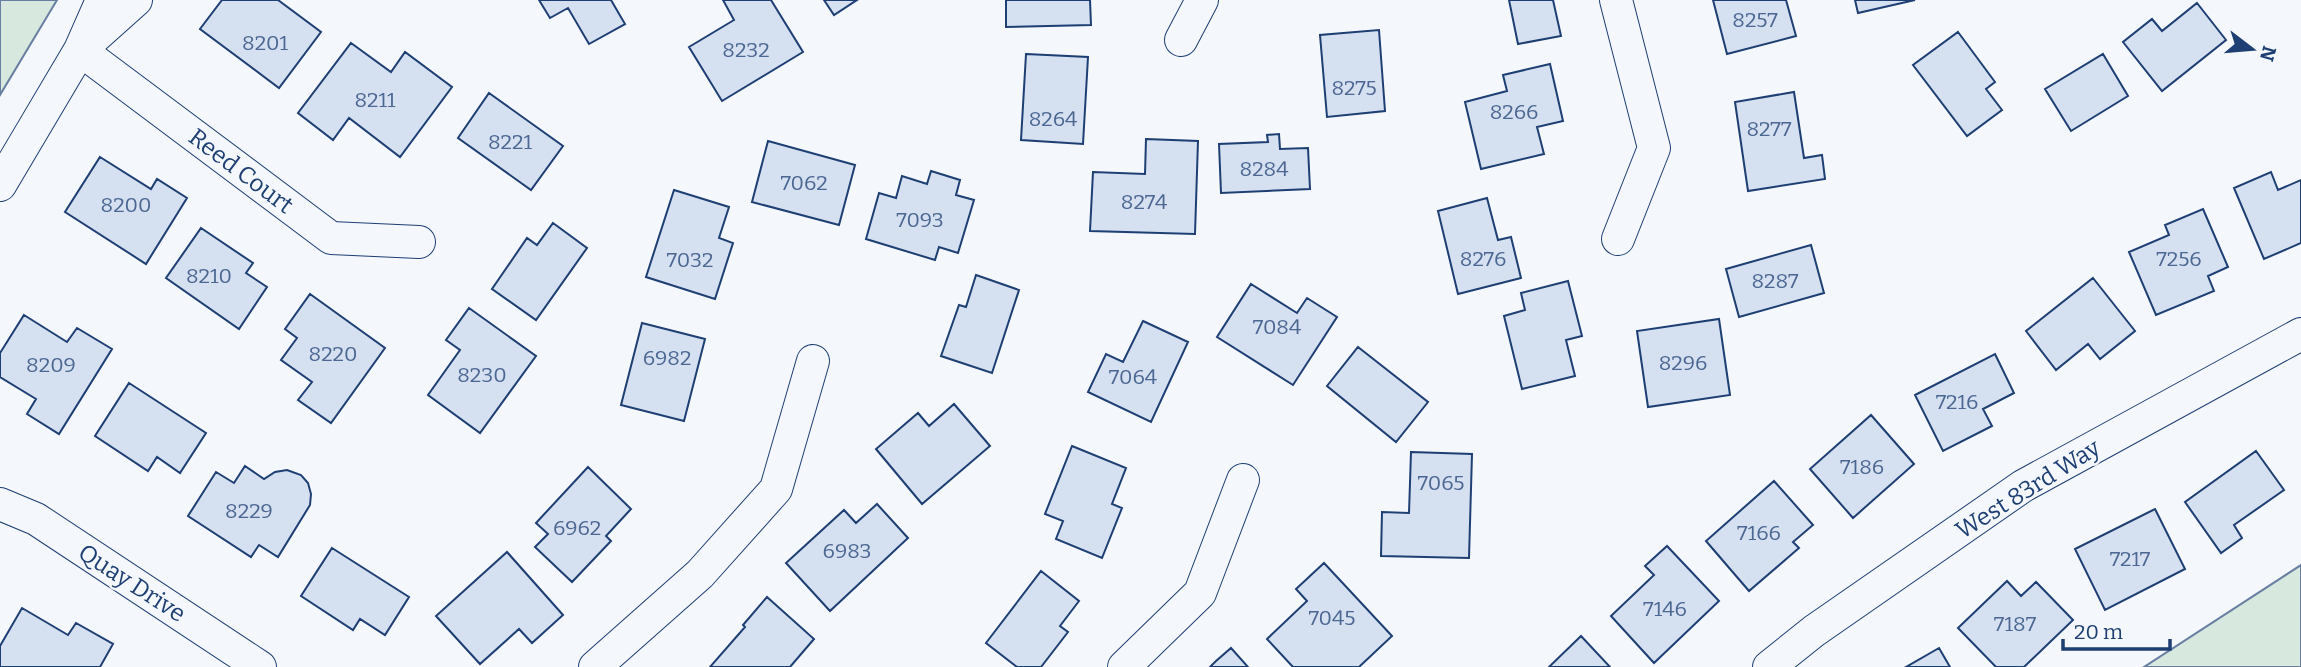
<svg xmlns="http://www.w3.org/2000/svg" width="2301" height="667" viewBox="0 0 2301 667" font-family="Bitter,serif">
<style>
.green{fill:#d7e8df;stroke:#687fa3;stroke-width:2}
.building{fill:#d5e0f0;stroke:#1d3f73;stroke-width:2}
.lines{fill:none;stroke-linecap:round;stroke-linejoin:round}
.street-casing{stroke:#1d3f73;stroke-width:34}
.street{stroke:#f4f7fb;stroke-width:32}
.labels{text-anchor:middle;stroke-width:5;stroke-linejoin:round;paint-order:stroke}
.number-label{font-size:21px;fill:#4b6792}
.street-label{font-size:24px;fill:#1d3f73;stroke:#f4f7fb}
</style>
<rect width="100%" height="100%" fill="#f4f7fb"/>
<path class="green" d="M0,0H57L0,95Z
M2301,565V667H2144Z"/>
<path class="building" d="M222,0H278L321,32L279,88L200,29Z
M539,0H611L625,24L589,44L568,8L550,18Z
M723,0H771L803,52L722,101L689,47L734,20Z
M824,0H857L834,15Z
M1006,0H1090L1091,25L1006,27Z
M1509,0H1553L1561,36L1518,44Z
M1713,0H1786L1796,36L1727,54Z
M1855,0H1915L1858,13Z
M2197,3L2226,40L2162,91L2123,42L2152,19L2162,31Z
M1379,30L1385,111L1327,117L1320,35Z
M1958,32L1995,82L1986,89L2002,110L1967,136L1913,65Z
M351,43L391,72L405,52L452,87L400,157L349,118L333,140L298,113Z
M1026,54L1088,57L1083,144L1021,140Z
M2103,54L2128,96L2071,131L2045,89Z
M1550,64L1563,121L1537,127L1544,154L1481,169L1465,102L1507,91L1503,75Z
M1794,92L1804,158L1822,155L1825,179L1748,191L1735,102Z
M489,93L563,146L531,190L458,138Z
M1279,134L1280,149L1308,148L1310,189L1221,193L1219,144L1268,142L1267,135Z
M1146,139L1198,141L1195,234L1090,231L1093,172L1145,174Z
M768,141L855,165L839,225L752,202Z
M100,157L151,189L157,179L187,198L146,264L65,212Z
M931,171L960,180L956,195L974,200L958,253L939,247L935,260L866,239L879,193L896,198L902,176L927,184Z
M2271,172L2278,190L2301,180V243L2264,259L2234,188Z
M674,190L729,207L719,238L733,243L715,299L646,277Z
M1487,198L1498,240L1511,237L1521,278L1458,294L1438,211Z
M2203,209L2228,267L2208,276L2214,291L2156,315L2129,252L2169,235L2165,225Z
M553,223L587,248L536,320L492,289L527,238L537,245Z
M201,228L253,263L246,273L267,287L239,329L166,278Z
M1811,245L1824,293L1739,317L1726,269Z
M976,275L1019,290L992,373L941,356L959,305L966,307Z
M2093,278L2135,331L2100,359L2088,344L2056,370L2026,331Z
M1568,281L1582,336L1566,340L1575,376L1522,389L1504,316L1525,310L1521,293Z
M1251,284L1297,313L1307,298L1337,317L1293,385L1217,337Z
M310,294L385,348L331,423L298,400L312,382L281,360L297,338L285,329Z
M469,308L536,356L480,433L428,395L460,350L446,340Z
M24,315L67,342L77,328L112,349L59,434L27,414L36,399L0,377V353Z
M1719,319L1730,395L1648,407L1637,331Z
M1143,321L1188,342L1151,422L1088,392L1106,354L1123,362Z
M642,323L705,339L684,421L621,405Z
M1358,347L1428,402L1396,442L1327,386Z
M1995,354L2014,393L1983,409L1992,426L1943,451L1915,395Z
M129,383L206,433L180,473L157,457L148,471L95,436Z
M954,404L990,446L922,504L876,449L918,413L929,426Z
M1871,415L1914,464L1853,518L1810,469Z
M1072,446L1126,468L1112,504L1122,508L1102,558L1056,539L1063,521L1045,514Z
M2256,451L2284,490L2234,525L2242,538L2221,553L2185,502Z
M1411,452L1472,454L1469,558L1381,556L1382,512L1409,513Z
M245,466L264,479L275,472L287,470L301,475L308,483L311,494L310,505L278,557L259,545L251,557L188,516L216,472L234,483Z
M588,467L631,509L606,536L611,541L572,582L535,547L548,534L536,523Z
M1774,481L1813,525L1793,542L1799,548L1749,591L1706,541Z
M877,504L908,538L830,611L786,563L844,510L856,523Z
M2155,509L2185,569L2105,610L2075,549Z
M1667,546L1719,601L1654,663L1611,616L1654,575L1645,566Z
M332,548L409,597L385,635L360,619L353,630L301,596Z
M507,552L563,615L532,643L519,629L480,664L436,616Z
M1324,563L1392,636L1359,667H1293L1267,639L1307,601L1296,589Z
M1041,571L1079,601L1060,626L1068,632L1041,667H1017L986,643Z
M2007,581L2021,596L2036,582L2073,620L2024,667H1996L1958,628Z
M767,597L814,639L790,667H710L745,627L743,625Z
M22,608L68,635L76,623L113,644L100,667H0V646Z
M1581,636L1610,667H1549Z
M1231,648L1248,667H1210L1216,661Z
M1939,648L1950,667H1906Z"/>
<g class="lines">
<g class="street-casing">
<path id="street" d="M1616,0L1654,148L1618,239
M1181,40L1202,0
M89,42L136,0
M80,50L331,238L419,242
M0,185L80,50L102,0
M0,504L36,519L260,667
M595,667L700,574L776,489L813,361
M1124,667L1200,593L1243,480
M1769,667L1814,631L2023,486L2301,334"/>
</g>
<use href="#street" class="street"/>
</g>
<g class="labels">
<g class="number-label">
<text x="1755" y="27">8257</text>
<text x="265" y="50">8201</text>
<text x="746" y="57">8232</text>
<text x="1354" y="95">8275</text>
<text x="375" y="107">8211</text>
<text x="1514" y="119">8266</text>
<text x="1053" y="126">8264</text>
<text x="1769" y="136">8277</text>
<text x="510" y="149">8221</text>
<text x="1264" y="176">8284</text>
<text x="804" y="190">7062</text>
<text x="1144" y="209">8274</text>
<text x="126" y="212">8200</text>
<text x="920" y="227">7093</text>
<text x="1483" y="266">8276</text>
<text x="2179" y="266">7256</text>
<text x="690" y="267">7032</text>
<text x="209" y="283">8210</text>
<text x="1775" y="288">8287</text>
<text x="1277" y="334">7084</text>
<text x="333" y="361">8220</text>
<text x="667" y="365">6982</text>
<text x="1683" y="370">8296</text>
<text x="51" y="372">8209</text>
<text x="482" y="382">8230</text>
<text x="1133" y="384">7064</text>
<text x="1957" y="409">7216</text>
<text x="1862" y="474">7186</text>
<text x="1441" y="490">7065</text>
<text x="249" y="518">8229</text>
<text x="577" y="535">6962</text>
<text x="1759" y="540">7166</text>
<text x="847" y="558">6983</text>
<text x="2130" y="566">7217</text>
<text x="1665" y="616">7146</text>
<text x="1332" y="625">7045</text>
<text x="2015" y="631">7187</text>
</g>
<g class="street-label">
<text transform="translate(241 171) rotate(37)" y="8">Reed Court</text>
<text transform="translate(2028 489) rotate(-32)" y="8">West 83rd Way</text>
<text transform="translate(132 583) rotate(33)" y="8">Quay Drive</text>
</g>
</g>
<g transform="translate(2252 49) rotate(106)" stroke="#f4f7fb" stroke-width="5" paint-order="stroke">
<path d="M0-5L12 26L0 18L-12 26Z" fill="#1d3f73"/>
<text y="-10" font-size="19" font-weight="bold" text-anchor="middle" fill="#1d3f73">N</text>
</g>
<path d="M2063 639v10h107v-10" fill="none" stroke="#1d3f73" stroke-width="3.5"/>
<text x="2074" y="639" font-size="21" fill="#1d3f73" stroke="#f4f7fb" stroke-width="5" paint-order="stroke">20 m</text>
</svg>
